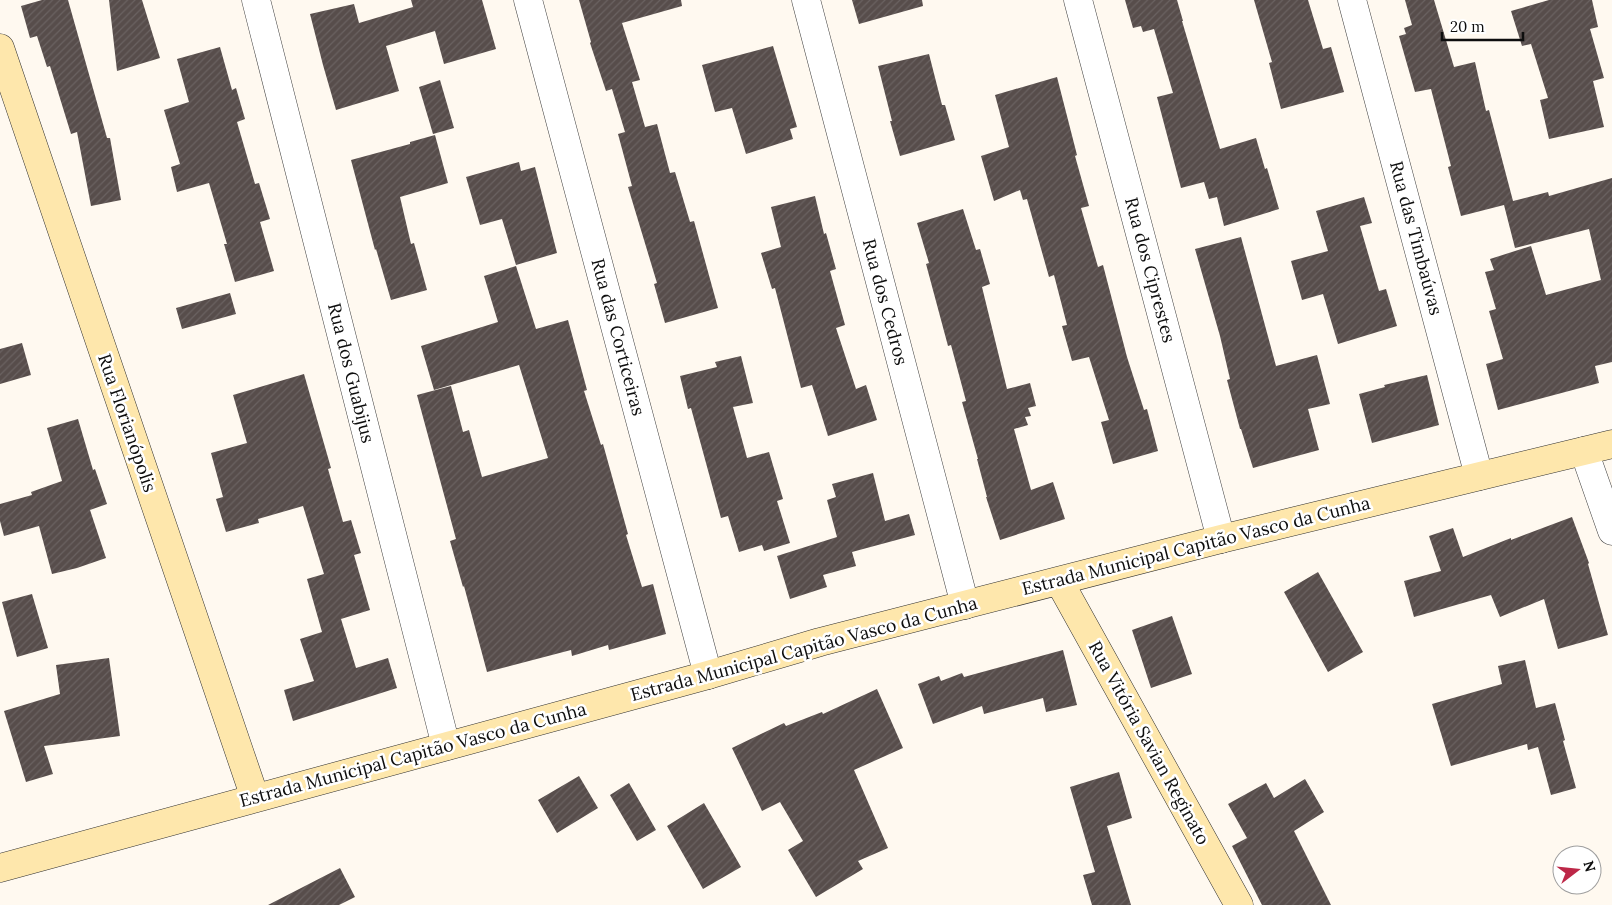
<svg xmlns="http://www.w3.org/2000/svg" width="1612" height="905" viewBox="0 0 1612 905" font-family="Lora,serif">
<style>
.building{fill:url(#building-hatch)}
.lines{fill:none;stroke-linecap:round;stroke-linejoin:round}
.street-casing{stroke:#414141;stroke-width:29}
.secondary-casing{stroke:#303030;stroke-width:29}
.street{stroke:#fff;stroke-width:28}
.secondary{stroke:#fee7ac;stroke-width:28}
.labels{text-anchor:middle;stroke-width:5;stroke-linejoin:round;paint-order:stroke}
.street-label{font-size:18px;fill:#0e0e0e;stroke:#fff}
</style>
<defs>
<pattern id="building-hatch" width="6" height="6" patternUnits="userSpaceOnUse" patternTransform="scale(1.25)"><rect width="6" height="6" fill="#574d4b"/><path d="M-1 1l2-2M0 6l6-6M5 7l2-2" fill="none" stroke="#6a6261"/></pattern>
</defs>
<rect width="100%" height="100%" fill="#fff9f0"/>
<path class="building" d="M42,0H68L107,138H110L121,200L91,206L77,132L71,134L50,66L47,67L37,36L30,38L21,6Z
M109,0H142L160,58L117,71Z
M411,0H482L496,49L444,64L435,31L386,46L399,91L336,110L323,65L310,14L354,4L359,23L413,7Z
M579,0H681L682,6L622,23L640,80L632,82L645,127L657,124L670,173L675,172L690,222L694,221L718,308L665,323L654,284L657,283L628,187L632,186L618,134L625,132L612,89L606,91L590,43L591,42Z
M852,0H922L923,6L859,24Z
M1125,0H1177L1183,21H1182L1220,149L1256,138L1265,169L1267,168L1279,209L1224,226L1217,197L1209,199L1204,182L1181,188L1157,97L1173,93L1154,29L1143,32L1141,26L1133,28Z
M1254,0H1308L1323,49L1331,47L1344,92L1281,109L1269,63L1272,62Z
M1405,0H1434L1454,67L1475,62L1486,111L1489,110L1513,201L1548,192L1549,196L1612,178V362L1595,366L1599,383L1498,410L1486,364L1503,359L1489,311L1496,309L1485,272L1494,270L1490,259L1531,246L1546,295L1601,280L1589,229L1515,248L1504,205L1461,216L1448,167L1451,166L1431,89L1415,92L1399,36L1406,34L1404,28L1412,25Z
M1549,0H1592L1598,27L1590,29L1604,78L1593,81L1604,127L1549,139L1540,100L1548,98L1531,44L1522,46L1511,11Z
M773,46L797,127L790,129L793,139L746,154L732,108L715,112L702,65Z
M220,47L232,90L236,88L245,119L237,122L255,184L259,183L270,219L260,222L274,271L235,282L224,244H227L209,183L177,192L171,167L180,164L164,110L189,102L177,59Z
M929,54L942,105H945L955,140L900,156L890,121H892L878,66Z
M1057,77L1077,155L1075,156L1089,206L1081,208L1098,267L1103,265L1127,357L1144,410L1147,409L1158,451L1113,464L1101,422L1109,420L1089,357L1072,361L1062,326L1067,325L1054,275L1049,277L1027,199L1023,200L1020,190L994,201L981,156L1009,147L995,95Z
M440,80L454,128L433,134L419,87Z
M435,135L448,183L400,197L411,244L414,243L427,290L391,300L376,249L375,250L351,160L410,144V142Z
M519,162L521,171L535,167L557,253L516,265L502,219L480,225L466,177Z
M815,196L824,234L826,233L836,269L830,271L845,325L836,328L856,389L866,385L877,420L828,436L812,385L801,388L775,288L772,289L761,253L781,247L771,207Z
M1364,197L1372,223L1360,226L1379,291L1386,289L1397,326L1338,344L1323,294L1302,300L1291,261L1328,251L1316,211Z
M963,209L976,250L980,249L990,284L982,287L1007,389L1030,383L1036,406L1028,408L1031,416L1025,417L1028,425L1014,429L1031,490L1053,482L1065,519L1000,540L986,497H987L977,459H978L962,402L966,401L951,345L948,346L926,264L929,263L917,223Z
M1241,237L1276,366L1317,355L1330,404L1308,409L1319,450L1253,468L1241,429H1240L1227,380L1230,379L1220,336L1195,249Z
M516,266L536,329L568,320L587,390L584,391L601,445L603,444L628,534L626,535L642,587L653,584L666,634L609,650L608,645L572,656L571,650L487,672L464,586L463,587L450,541L456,539L417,395L451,386L463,432L469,430L482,477L548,458L519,365L434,390L421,346L498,322L484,276Z
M230,293L236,314L182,329L176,308Z
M22,343L31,375L0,384V349Z
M741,356L753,403L733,407L747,458L769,452L783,499L777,501L790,543L764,551L762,545L739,552L728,516L721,518L691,408L688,409L680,376L717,367L715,362Z
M304,374L331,468L328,469L343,522L351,520L361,553L354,555L370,610L341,619L356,668L388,658L397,688L293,721L284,690L314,681L300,639L322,632L307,579L324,574L303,506L258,519L259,523L226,532L216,499L223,497L211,453L247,443L233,395Z
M1427,375L1439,425L1372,443L1359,394L1385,387L1384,385Z
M78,419L93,470L95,469L107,504L90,510L106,558L77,568L52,574L39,526L4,536L0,521V504L32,495L31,492L62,481L47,428Z
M873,473L885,521L909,514L915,535L852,552L856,566L823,575L827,587L790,599L777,556L837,537L827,500L836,497L832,484Z
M1572,517L1589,563L1588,564L1608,635L1558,649L1544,599L1500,617L1491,595L1414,617L1404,581L1441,571L1429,536L1453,528L1463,557L1511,538V540Z
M1318,572L1363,652L1328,672L1284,592Z
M32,594L48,648L17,657L2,602Z
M1172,616L1192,674L1151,688L1132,630Z
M1063,650L1077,705L1046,712L1043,698L984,714L982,706L933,724L918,684L939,676L941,681L962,673L964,677Z
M109,658L120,736L44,746L53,774L26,782L4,711L60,694L56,665Z
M1525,660L1536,708L1555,703L1565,740L1563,741L1576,788L1551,795L1538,747L1528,750L1527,744L1451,766L1432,704L1502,684L1498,666Z
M877,689L903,748L854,770L888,848L858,861L863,869L816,897L788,850L803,841L780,802L762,811L732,748L784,723L786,726L822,712L823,714Z
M1119,772L1132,818L1107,826L1131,905H1092L1083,875L1095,872L1070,787Z
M579,776L598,808L557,833L538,800Z
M1305,779L1324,812L1294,831L1331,905H1262L1232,846L1247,838L1228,804L1266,783L1274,798Z
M629,783L656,830L637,841L610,795Z
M704,803L741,867L703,889L667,826Z
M340,868L355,897L339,905H268Z"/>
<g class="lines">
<g class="street-casing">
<path id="street" d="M256,0L446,746
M528,0L708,675
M806,0L965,605
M1078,0L1221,539
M1352,0L1479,476
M1584,451L1612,531"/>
</g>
<g class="secondary-casing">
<path id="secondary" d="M0,48L255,798
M1059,581L1239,905
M0,868L708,675L820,642L1221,539L1612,444"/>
</g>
<use href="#street" class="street"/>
<use href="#secondary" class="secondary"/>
</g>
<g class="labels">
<g class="street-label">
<text transform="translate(1416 238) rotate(75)" y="6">Rua das Timbaúvas</text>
<text transform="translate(1150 270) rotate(75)" y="6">Rua dos Ciprestes</text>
<text transform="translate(885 302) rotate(75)" y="6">Rua dos Cedros</text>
<text transform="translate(618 337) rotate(75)" y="6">Rua das Corticeiras</text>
<text transform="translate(351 373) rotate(76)" y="6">Rua dos Guabijus</text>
<text transform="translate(127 423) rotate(71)" y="6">Rua Florianópolis</text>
<text transform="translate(1196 546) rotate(-14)" y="6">Estrada Municipal Capitão Vasco da Cunha</text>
<text transform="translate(804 649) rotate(-15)" y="6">Estrada Municipal Capitão Vasco da Cunha</text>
<text transform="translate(1149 743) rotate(61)" y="6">Rua Vitória Savian Reginato</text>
<text transform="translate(413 755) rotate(-15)" y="6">Estrada Municipal Capitão Vasco da Cunha</text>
</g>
</g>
<g transform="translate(1577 870) rotate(74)"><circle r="24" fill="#ffffff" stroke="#9f9f9f"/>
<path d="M0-4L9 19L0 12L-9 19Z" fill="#bd2747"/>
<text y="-8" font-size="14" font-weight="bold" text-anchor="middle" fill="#0e0e0e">N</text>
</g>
<path d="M1442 32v8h81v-8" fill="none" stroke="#0e0e0e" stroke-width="2.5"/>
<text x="1450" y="32" font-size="15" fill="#0e0e0e" stroke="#ffffff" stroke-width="4" paint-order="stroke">20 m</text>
</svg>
